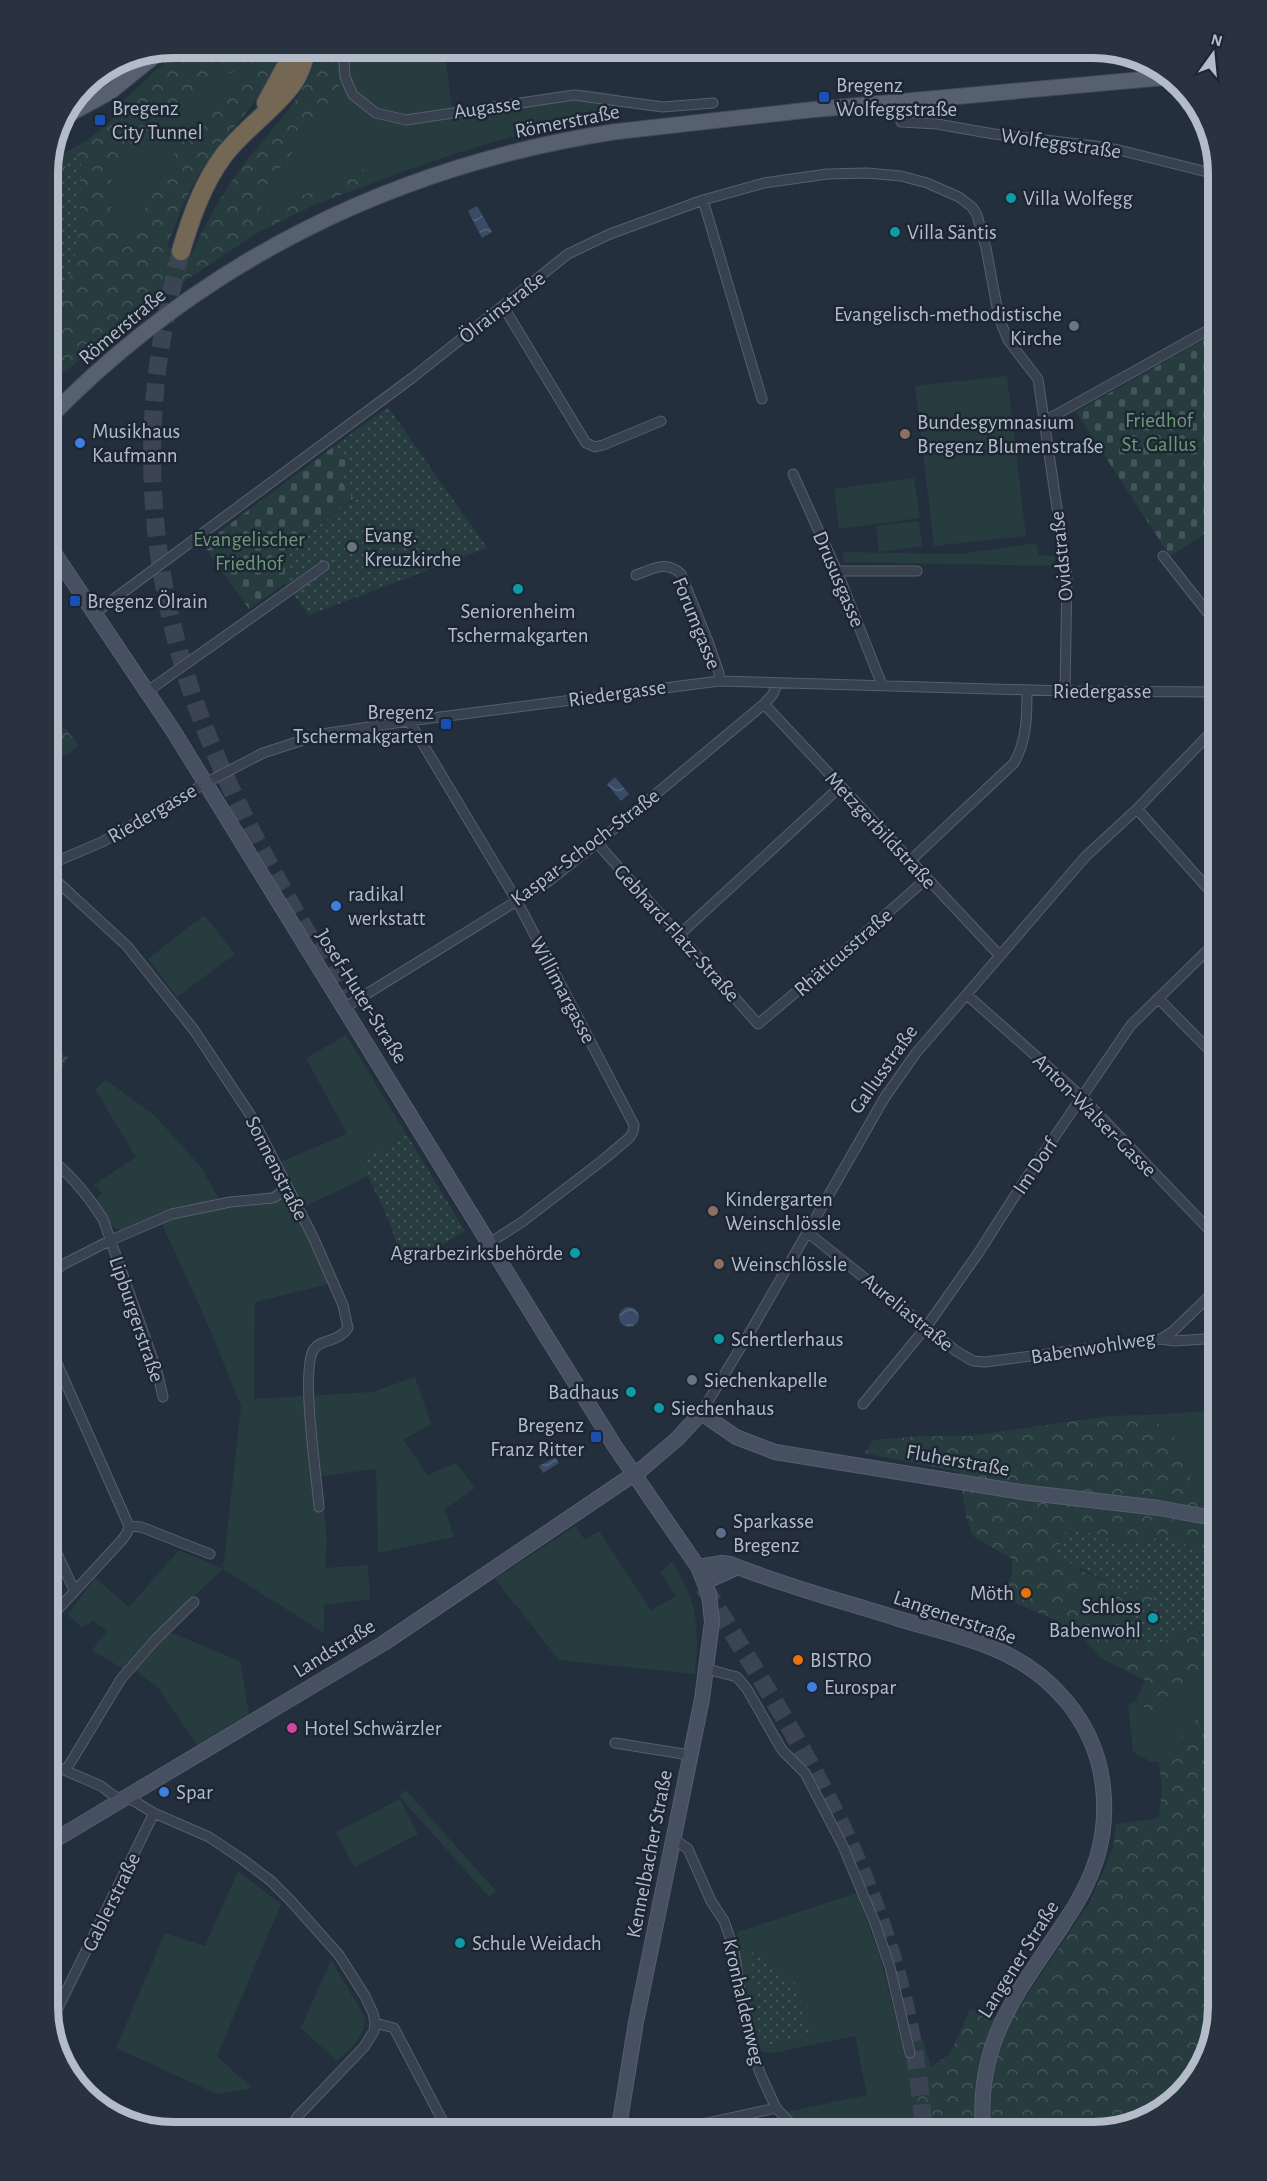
<svg xmlns="http://www.w3.org/2000/svg" width="1267" height="2181" viewBox="0 0 1267 2181" font-family="'Alegreya Sans',sans-serif">
<style>
.green{fill:#263c3f}
.forest{fill:url(#forest-crowns);fill-rule:evenodd}
.cemetery{fill:url(#cemetery-stones)}
.park{fill:url(#park-dots)}
.water{fill:url(#water-waves)}
.lines{fill:none;stroke-linecap:round;stroke-linejoin:round}
.highway-tunnel{stroke:#3a4453;stroke-width:18;stroke-dasharray:18 9;stroke-linecap:butt}
.street-casing{stroke:#565f6c;stroke-width:11}
.secondary-casing{stroke:#565f6c;stroke-width:16}
.primary-casing{stroke:#414a57;stroke-width:17}
.highway-casing{stroke:#434c59;stroke-width:20}
.street{stroke:#38414e;stroke-width:9}
.secondary{stroke:#465061;stroke-width:14}
.primary{stroke:#56606e;stroke-width:15}
.highway{stroke:#746855;stroke-width:18}
.transit-dot{fill:#1a4fb4;stroke:#1d2633;stroke-width:2}
.culture-dot{fill:#0f9aa8;stroke:#1d2633;stroke-width:2}
.worship-dot{fill:#6b7280;stroke:#1d2633;stroke-width:2}
.education-dot{fill:#8d6e63;stroke:#1d2633;stroke-width:2}
.shop-dot{fill:#3f7fe0;stroke:#1d2633;stroke-width:2}
.service-dot{fill:#5c6f8a;stroke:#1d2633;stroke-width:2}
.food-dot{fill:#e8710a;stroke:#1d2633;stroke-width:2}
.hotel-dot{fill:#d1479c;stroke:#1d2633;stroke-width:2}
.labels{text-anchor:middle;stroke-width:5;stroke-linejoin:round;paint-order:stroke}
.poi-label{font-size:21px;fill:#b4bcc9;stroke:#1d2633;text-anchor:start}
.street-label{font-size:21px;fill:#b4bcc9;stroke:#1d2633}
.park-label{font-size:21px;fill:#6b9a76;stroke:#1d2633}
.rim{fill:none;stroke:#b4bcc9;stroke-width:8}
</style>
<defs>
<pattern id="forest-crowns" width="20" height="18" patternUnits="userSpaceOnUse" patternTransform="scale(1.5)"><rect width="20" height="18" fill="#263c3f"/><path d="M2 6a3 3 0 1 1 6 0M12 15a3 3 0 1 1 6 0" fill="none" stroke="#435659"/></pattern>
<pattern id="cemetery-stones" width="16" height="16" patternUnits="userSpaceOnUse" patternTransform="scale(1.5)"><rect width="16" height="16" fill="#263c3f"/><path d="M2 7V4a2 2 0 0 1 4 0v3zM10 15v-3a2 2 0 0 1 4 0v3z" fill="#435659"/></pattern>
<pattern id="park-dots" width="8" height="8" patternUnits="userSpaceOnUse" patternTransform="scale(1.5)"><rect width="8" height="8" fill="#263c3f"/><path d="M2 2h.1M6 6h.1" fill="none" stroke="#435659" stroke-width="1.8" stroke-linecap="round"/></pattern>
<pattern id="water-waves" width="16" height="10" patternUnits="userSpaceOnUse" patternTransform="scale(1.5)"><rect width="16" height="10" fill="#394c67"/><path d="M0 5q4-4 8 0t8 0" fill="none" stroke="#53647b"/></pattern>
</defs>
<rect width="100%" height="100%" fill="#242f3e"/>
<path class="green" d="M346,48H444L452,107L581,89L619,94L620,119C536,125 454,152 376,182L363,169L258,214L267,185L329,106Z
M242,69L237,86L200,118L163,172L135,228L116,230L107,190L121,160L166,126L209,78Z
M1007,376L1026,536L934,546L915,386Z
M914,478L920,518L839,529L834,489Z
M919,521L922,546L879,552L876,526Z
M1036,543L1039,555L1055,556L1054,566L843,562V552L960,554Z
M204,915L235,954L177,997L148,959Z
M346,1035L407,1135L361,1161L369,1176L297,1210L328,1284L255,1302L254,1399L372,1392L415,1377L431,1424L403,1440L428,1475L456,1463L475,1488L445,1509L454,1537L378,1553L376,1469L321,1476L327,1543L325,1568L368,1565L370,1599L324,1605V1633L223,1569L160,1628L240,1661L249,1714L197,1745L159,1689L127,1663L123,1669L92,1650L107,1631L93,1621L82,1628L68,1615L95,1578L129,1607L179,1550L223,1569L241,1406L209,1327L158,1215L122,1230C108,1229 102,1210 96,1199L102,1193L94,1185L136,1157L95,1089L106,1080L154,1115L201,1167L219,1199L270,1192L279,1184L273,1165L347,1134L306,1058Z
M1219,1410V1503L1192,1487L1185,1446L1148,1415Z
M575,1526L585,1540L599,1531L651,1610L676,1596L660,1572L672,1562C699,1605 699,1625 695,1674L559,1660L495,1579Z
M1218,1664C1225,1699 1181,1737 1159,1762H1151L1133,1752L1128,1706L1136,1700L1150,1713L1196,1674Z
M406,1790L496,1891L489,1897L399,1796Z
M400,1799L418,1834L354,1867L336,1832Z
M238,1871L281,1904L217,2056L252,2088L217,2094L116,2048L165,1933L205,1946Z
M857,1893L880,1957L902,2043L923,2039L931,2067L916,2101V2133H806L787,2112L867,2095L855,2036L774,2053L756,2051L752,2040L738,1961L737,1932Z
M331,1960L365,2017C366,2037 350,2048 337,2061L301,2028Z"/>
<path class="forest" d="M180,48H280C275,86 234,125 211,156C191,183 179,214 167,246L176,251L191,255C206,224 221,194 242,167C271,128 308,97 319,48H346L338,90L329,106L267,185L259,214L363,169L376,182L314,205L259,232L180,284L79,360L48,386V228L64,153L85,142L115,117L121,103ZM241,70C235,95 216,101 200,119C172,151 154,190 135,228L116,230L107,190L121,160L166,126L209,79Z
M56,722L67,730L79,746L48,767V731Z
M48,1045L68,1057L61,1071L48,1072Z
M1148,1415L1185,1446L1192,1487L1219,1503V1549L1205,1560L1174,1536L1122,1543L1069,1527L1080,1570L1116,1586L1126,1595L1142,1583L1158,1596L1167,1640L1193,1625L1197,1629L1206,1647L1219,1640V1663L1196,1674L1150,1713L1136,1700L1145,1681L1101,1658L1082,1637L1055,1620L1002,1597L1012,1573V1559L973,1536L966,1516L959,1472L864,1453L874,1440L922,1436H969L1109,1416Z
M1209,1705L1219,1709V2008L1198,2077L1149,2120L1093,2133H916V2101L931,2067L950,2054L970,2009L1010,2021L1091,1900L1113,1848L1116,1824L1159,1818L1162,1789L1159,1762Z"/>
<path class="cemetery" d="M1219,331V525L1170,556L1076,412Z
M336,445L351,465L354,498L282,553L295,576L249,609L203,544Z"/>
<path class="park" d="M77,154L81,160C80,184 81,209 78,234C74,273 62,309 48,345V250L67,161Z
M388,407L487,548L309,615L285,583L295,575L282,554L354,499L337,475L350,465L336,445Z
M48,696L59,714L48,731Z
M407,1135L465,1231L405,1267L389,1221L361,1161Z
M1069,1527L1122,1543L1174,1536L1205,1560L1219,1549V1640L1206,1647L1198,1629L1193,1625L1167,1640L1151,1645L1138,1638L1128,1620L1158,1595L1142,1583L1126,1595L1116,1586L1053,1554Z
M749,1950L796,1984L809,2034L761,2047Z"/>
<path class="water" d="M477,206L492,232L482,238L468,211Z
M615,777L629,794L621,801L607,784Z
M619 1317a10 10 0 1 1 20 0a10 10 0 1 1-20 0Z
M555,1457L559,1463L543,1473L539,1466Z"/>
<g class="lines">
<path class="highway-tunnel" d="M181,251C169,298 159,345 155,393C145,497 161,607 196,705C233,807 289,901 343,995
M704,1587C764,1684 829,1784 869,1890C900,1968 918,2049 924,2133"/>
<g class="street-casing">
<path id="street" d="M348,48L344,63L345,77L353,95L376,113L406,120L574,95L663,107L713,103
M901,122L937,124L994,134L1095,146L1119,150L1219,175
M703,200L762,399
M503,306L586,443L595,447L603,445L661,421
M1043,422L1219,324
M793,474L837,571L882,685
M1163,556L1219,627
M837,571H917
M636,575C652,569 666,560 681,574L709,644L719,673V681
M95,613L412,378L568,254L610,234L703,200L764,183L827,174L867,173L901,176L927,183L959,197L972,207L977,215L986,248L999,318L1008,340L1038,379L1067,576L1065,691
M148,691L324,566
M764,704L1000,956
M409,721L517,901L634,1125L633,1132L629,1138L603,1160L522,1222L488,1244
M1137,809L1219,901
M597,843L758,1024L839,956L926,879
M910,861L1014,763C1027,740 1027,716 1027,690
M48,865L102,842L215,778L263,753L322,734L409,721L719,681L1065,691L1219,692
M48,873L127,946L194,1030L253,1119L314,1239L343,1305L348,1328C336,1344 320,1339 314,1349C300,1369 317,1478 319,1507
M678,936L841,786
M967,995L1081,1096L1219,1240
M1158,998L1219,1060
M344,1008L549,881L597,843L764,704L773,694L777,683
M48,1157C70,1173 88,1196 103,1219L157,1371L163,1397
M807,1232L956,1351L973,1361L985,1362L1161,1339L1172,1332L1219,1287
M48,1275L64,1264L109,1241L172,1214L230,1202L273,1198L288,1189
M1161,1339L1174,1341L1219,1338
M48,1343L129,1526
M863,1404L927,1326L979,1252L1023,1183L1131,1025L1219,939
M701,1413L753,1327L885,1097L916,1053L1086,856L1137,809L1219,724
M129,1526L141,1527L210,1554
M48,1534L74,1590
M48,1620L122,1540L127,1533L129,1526
M707,1669L737,1677L747,1689L782,1750L805,1773L843,1846L875,1923L890,1967L910,2053
M615,1743L690,1755
M48,1763L101,1786L114,1796L134,1801L154,1813L209,1837L242,1859L271,1881L290,1900L339,1955L365,1996L373,2013L375,2023L374,2031L364,2047L298,2116L286,2133
M66,1770L121,1679L156,1639L194,1602
M674,1839L688,1849L711,1901L724,1921L734,1949L745,2024L760,2073L776,2108L800,2133
M51,2022L154,1813
M375,2023L394,2028L449,2133
M661,2133L776,2108"/>
</g>
<g class="secondary-casing">
<path id="secondary" d="M48,544L174,732L546,1336L616,1448L698,1567L709,1594L712,1622L702,1699L636,2022L618,2133
M698,1567L722,1563L730,1564C785,1586 842,1601 899,1619C929,1628 960,1635 990,1647C1050,1670 1096,1722 1103,1787C1109,1839 1093,1881 1064,1923C1016,1996 976,2040 983,2133
M705,1582L738,1567
M48,1844L384,1643L643,1468L677,1439L701,1413L736,1437L775,1452L1021,1492L1159,1508L1219,1519"/>
</g>
<g class="primary-casing">
<path id="primary" d="M62,118L110,92L162,50
M48,419C203,260 395,166 613,132L809,110L1170,77"/>
</g>
<g class="highway-casing">
<path id="highway" d="M266,103L286,66L293,48
M181,251C191,217 203,183 224,155C244,129 272,111 291,86C300,75 304,61 307,48"/>
</g>
<use href="#street" class="street"/>
<use href="#secondary" class="secondary"/>
<use href="#primary" class="primary"/>
<use href="#highway" class="highway"/>
</g>
<g class="transit-dot">
<rect x="818" y="91" width="12" height="12" rx="3"/>
<rect x="94" y="114" width="12" height="12" rx="3"/>
<rect x="69" y="595" width="12" height="12" rx="3"/>
<rect x="440" y="718" width="12" height="12" rx="3"/>
<rect x="590" y="1431" width="12" height="12" rx="3"/>
</g>
<g class="culture-dot">
<circle cx="1011" cy="198" r="6"/>
<circle cx="895" cy="232" r="6"/>
<circle cx="518" cy="589" r="6"/>
<circle cx="575" cy="1253" r="6"/>
<circle cx="719" cy="1339" r="6"/>
<circle cx="631" cy="1392" r="6"/>
<circle cx="659" cy="1408" r="6"/>
<circle cx="1153" cy="1618" r="6"/>
<circle cx="460" cy="1943" r="6"/>
</g>
<g class="worship-dot">
<circle cx="1074" cy="326" r="6"/>
<circle cx="352" cy="547" r="6"/>
<circle cx="692" cy="1380" r="6"/>
</g>
<g class="education-dot">
<circle cx="905" cy="434" r="6"/>
<circle cx="713" cy="1211" r="6"/>
<circle cx="719" cy="1264" r="6"/>
</g>
<g class="shop-dot">
<circle cx="80" cy="443" r="6"/>
<circle cx="336" cy="906" r="6"/>
<circle cx="812" cy="1687" r="6"/>
<circle cx="164" cy="1792" r="6"/>
</g>
<circle class="service-dot" cx="721" cy="1533" r="6"/>
<g class="food-dot">
<circle cx="1026" cy="1593" r="6"/>
<circle cx="798" cy="1660" r="6"/>
</g>
<circle class="hotel-dot" cx="292" cy="1728" r="6"/>
<g class="labels">
<g class="poi-label">
<text x="836" y="92">Bregenz<tspan x="836" dy="24">Wolfeggstraße</tspan></text>
<text x="112" y="115">Bregenz<tspan x="112" dy="24">City Tunnel</tspan></text>
<text x="1023" y="205">Villa Wolfegg</text>
<text x="907" y="239">Villa Säntis</text>
<text x="1062" y="321" text-anchor="end">Evangelisch-methodistische<tspan x="1062" dy="24">Kirche</tspan></text>
<text x="917" y="429">Bundesgymnasium<tspan x="917" dy="24">Bregenz Blumenstraße</tspan></text>
<text x="92" y="438">Musikhaus<tspan x="92" dy="24">Kaufmann</tspan></text>
<text x="364" y="542">Evang.<tspan x="364" dy="24">Kreuzkirche</tspan></text>
<text x="87" y="608">Bregenz Ölrain</text>
<text x="518" y="618" text-anchor="middle">Seniorenheim<tspan x="518" dy="24">Tschermakgarten</tspan></text>
<text x="434" y="719" text-anchor="end">Bregenz<tspan x="434" dy="24">Tschermakgarten</tspan></text>
<text x="348" y="901">radikal<tspan x="348" dy="24">werkstatt</tspan></text>
<text x="725" y="1206">Kindergarten<tspan x="725" dy="24">Weinschlössle</tspan></text>
<text x="563" y="1260" text-anchor="end">Agrarbezirksbehörde</text>
<text x="731" y="1271">Weinschlössle</text>
<text x="731" y="1346">Schertlerhaus</text>
<text x="704" y="1387">Siechenkapelle</text>
<text x="619" y="1399" text-anchor="end">Badhaus</text>
<text x="671" y="1415">Siechenhaus</text>
<text x="584" y="1432" text-anchor="end">Bregenz<tspan x="584" dy="24">Franz Ritter</tspan></text>
<text x="733" y="1528">Sparkasse<tspan x="733" dy="24">Bregenz</tspan></text>
<text x="1014" y="1600" text-anchor="end">Möth</text>
<text x="1141" y="1613" text-anchor="end">Schloss<tspan x="1141" dy="24">Babenwohl</tspan></text>
<text x="810" y="1667">BISTRO</text>
<text x="824" y="1694">Eurospar</text>
<text x="304" y="1735">Hotel Schwärzler</text>
<text x="176" y="1799">Spar</text>
<text x="472" y="1950">Schule Weidach</text>
</g>
<g class="street-label">
<text transform="translate(487 107) rotate(-8)" y="7">Augasse</text>
<text transform="translate(567 121) rotate(-11)" y="7">Römerstraße</text>
<text transform="translate(1061 143) rotate(8)" y="7">Wolfeggstraße</text>
<text transform="translate(502 307) rotate(-38)" y="7">Ölrainstraße</text>
<text transform="translate(122 326) rotate(-40)" y="7">Römerstraße</text>
<text transform="translate(1061 556) rotate(-96)" y="7">Ovidstraße</text>
<text transform="translate(839 579) rotate(67)" y="7">Drususgasse</text>
<text transform="translate(697 623) rotate(68)" y="7">Forumgasse</text>
<text x="1102" y="698">Riedergasse</text>
<text transform="translate(617 693) rotate(-8)" y="7">Riedergasse</text>
<text transform="translate(152 813) rotate(-30)" y="7">Riedergasse</text>
<text transform="translate(881 830) rotate(47)" y="7">Metzgerbildstraße</text>
<text transform="translate(585 847) rotate(-37)" y="7">Kaspar-Schoch-Straße</text>
<text transform="translate(677 933) rotate(48)" y="7">Gebhard-Flatz-Straße</text>
<text transform="translate(843 952) rotate(-41)" y="7">Rhäticusstraße</text>
<text transform="translate(563 990) rotate(62)" y="7">Willimargasse</text>
<text transform="translate(362 996) rotate(58)" y="7">Josef-Huter-Straße</text>
<text transform="translate(883 1069) rotate(-55)" y="7">Gallusstraße</text>
<text transform="translate(1095 1115) rotate(45)" y="7">Anton-Walser-Gasse</text>
<text transform="translate(1035 1166) rotate(-56)" y="7">Im Dorf</text>
<text transform="translate(277 1168) rotate(63)" y="7">Sonnenstraße</text>
<text transform="translate(908 1312) rotate(39)" y="7">Aureliastraße</text>
<text transform="translate(137 1319) rotate(71)" y="7">Lipburgerstraße</text>
<text transform="translate(1093 1347) rotate(-9)" y="7">Babenwohlweg</text>
<text transform="translate(958 1460) rotate(10)" y="7">Fluherstraße</text>
<text transform="translate(955 1617) rotate(19)" y="7">Langenerstraße</text>
<text transform="translate(334 1648) rotate(-32)" y="7">Landstraße</text>
<text transform="translate(649 1854) rotate(-79)" y="7">Kennelbacher Straße</text>
<text transform="translate(111 1902) rotate(-64)" y="7">Gablerstraße</text>
<text transform="translate(1018 1959) rotate(-58)" y="7">Langener Straße</text>
<text transform="translate(744 2002) rotate(77)" y="7">Kronhaldenweg</text>
</g>
<g class="park-label">
<text x="1159" y="427">Friedhof<tspan x="1159" dy="24">St. Gallus</tspan></text>
<text x="249" y="546">Evangelischer<tspan x="249" dy="24">Friedhof</tspan></text>
</g>
</g>
<path d="M0 0H1267V2181H0ZM173 58H1093A115 115 0 0 1 1208 173V2007A115 115 0 0 1 1093 2122H173A115 115 0 0 1 58 2007V173A115 115 0 0 1 173 58Z" fill="#29323f" fill-rule="evenodd"/>
<path class="rim" d="M173 58H1093A115 115 0 0 1 1208 173V2007A115 115 0 0 1 1093 2122H173A115 115 0 0 1 58 2007V173A115 115 0 0 1 173 58Z"/>
<g transform="translate(1213 54) rotate(15)" stroke="#1d2633" stroke-width="4.5" paint-order="stroke">
<path d="M0-4.5L10 22L0 15L-10 22Z" fill="#b4bcc9"/>
<text y="-9" font-size="16" font-weight="bold" text-anchor="middle" fill="#b4bcc9">N</text>
</g>
</svg>
